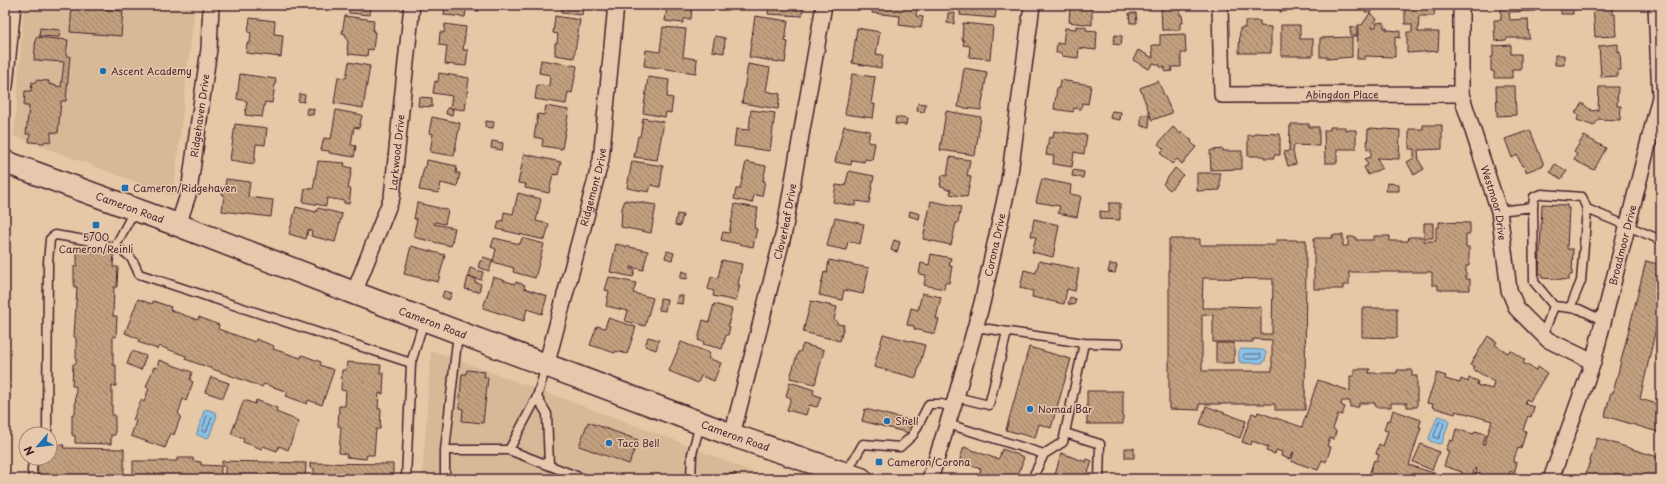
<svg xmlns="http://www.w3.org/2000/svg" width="1666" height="484" viewBox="0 0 1666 484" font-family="'Playpen Sans',sans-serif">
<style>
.built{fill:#d7b998}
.water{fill:url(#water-ripples);stroke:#70819d}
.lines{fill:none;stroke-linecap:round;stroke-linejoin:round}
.shore{stroke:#646177;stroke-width:1}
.building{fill:url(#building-back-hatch);stroke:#4a1f2b;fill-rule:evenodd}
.service-casing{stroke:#4a1f2b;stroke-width:11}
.minor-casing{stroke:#4a1f2b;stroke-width:18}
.secondary-casing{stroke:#4a1f2b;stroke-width:25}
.service{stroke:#e6c9ad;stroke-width:8}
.minor{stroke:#e6c9ad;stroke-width:15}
.secondary{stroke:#e6c9ad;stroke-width:22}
.poi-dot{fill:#1f6fb2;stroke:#e6c9ad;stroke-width:1.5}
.labels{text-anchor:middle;stroke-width:3;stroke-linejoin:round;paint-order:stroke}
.poi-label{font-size:10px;fill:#4a1f2b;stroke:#e6c9ad;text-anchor:start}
.street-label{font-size:10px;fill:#4a1f2b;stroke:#e6c9ad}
</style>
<defs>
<pattern id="water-ripples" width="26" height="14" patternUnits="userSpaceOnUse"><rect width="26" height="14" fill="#8ac3e9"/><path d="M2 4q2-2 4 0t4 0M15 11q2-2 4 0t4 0" fill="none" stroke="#79a7c8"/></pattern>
<pattern id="building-back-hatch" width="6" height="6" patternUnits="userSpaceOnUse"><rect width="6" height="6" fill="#c2a07f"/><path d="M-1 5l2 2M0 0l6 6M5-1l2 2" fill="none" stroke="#a08268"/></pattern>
</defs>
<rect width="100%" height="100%" fill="#e5c8a6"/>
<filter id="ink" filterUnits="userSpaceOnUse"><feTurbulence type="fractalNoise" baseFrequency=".025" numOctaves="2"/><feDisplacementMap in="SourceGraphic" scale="8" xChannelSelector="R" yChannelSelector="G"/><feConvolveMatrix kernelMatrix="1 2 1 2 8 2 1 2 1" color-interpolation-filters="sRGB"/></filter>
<g filter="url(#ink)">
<path class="built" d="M24,5H195L173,196L14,136Z
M431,350L672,439L769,479H422Z"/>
<path class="water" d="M1241,349L1263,350L1266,352L1265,361L1263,363H1241L1239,361V352Z
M206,409L215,412V414L217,415L209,437L206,438L197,435V433L204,411Z
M1439,416L1448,419L1449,422L1442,443L1439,444L1430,441L1429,438L1437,417Z"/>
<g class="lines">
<path class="shore" d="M1245,354H1260L1261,357L1260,359H1245L1243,357Z
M209,414L212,417L206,432L204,433L202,430L207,416Z
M1441,421L1444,424L1439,438L1437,439L1434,436L1439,422Z"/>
</g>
<path class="building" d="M252,5H269V9L251,8Z
M349,5H371L370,15L349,13Z
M445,5H479V11L466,10L465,17L444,15Z
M562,5H583L582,15L561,13Z
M664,5H692L691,19H684L683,23L665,21L667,7H664Z
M769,5H803L802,16L768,14Z
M873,5H917L916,16L923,17L921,28L899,25L900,16L872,13Z
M947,5H997L995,18L960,15V9L947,8Z
M1067,5H1092V25L1069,22L1070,7L1067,6Z
M1148,5H1180V15H1182L1183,23H1180V30H1162L1161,7H1148Z
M1243,5H1259L1260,10H1243Z
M1277,5H1287V11L1280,12V6Z
M1365,5H1373L1372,12H1365Z
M1402,5H1435L1434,16H1419L1418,32H1439L1438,51L1407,53V32H1412V24H1405V7H1402Z
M1501,5H1534L1535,11L1509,12L1510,20L1528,19L1529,38H1507L1506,40L1495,41L1494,20H1501Z
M1561,5H1573V14H1561Z
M1593,5H1612V14H1615L1616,36L1595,37Z
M72,6L123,11L121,36L70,32Z
M948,13H955L954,24L947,23Z
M1129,13H1136L1137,23H1130Z
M1370,13L1377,19L1371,27H1376V23L1384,22V28H1387V30L1400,31V38L1395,37V57L1365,56V59H1357L1358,25H1362Z
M345,16L374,20L373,32H375L373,50L368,49L367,56L348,54L349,51L347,50L348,42L345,34L342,33Z
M555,16L580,20L574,58L555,55V43H557L558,34L553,33Z
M755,16L788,21L785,41L788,42L785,63L749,57Z
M250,18L275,21L274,34L283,35L281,57L246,53L247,43H250L251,33L248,32Z
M1245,21H1260V26L1271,27V53H1239L1240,28H1245Z
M963,23L993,26L990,59L969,57L970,46L963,45L964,40H962Z
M445,24L466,27L463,50H468L466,66L445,64L447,46L439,45L440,32L444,33Z
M1281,25H1300V39H1313V56H1281Z
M1076,26L1086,27V30L1097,31L1096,50L1079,48L1078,58L1062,56V53H1056L1057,43L1063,44L1065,28L1076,29Z
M663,27L686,29L683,57L697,59L696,73L644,66L646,50L660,52Z
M1357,27V36H1351L1350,28Z
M40,28L60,30L59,37L39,36Z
M857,28L880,32L876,54L883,55L881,68L852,63Z
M1185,34L1186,53H1181V67H1171L1172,71L1165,72V67H1160V65L1153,63L1149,69L1133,60L1138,50L1153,58L1152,45H1160V35Z
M1115,35L1122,36L1121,45L1113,44Z
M715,36L725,38L724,53L712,51Z
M36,37L68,40L66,56H70L66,101H61L58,133L51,132V142L45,141L44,143L29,142L30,134H26L29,106H24L25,91H31L32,82L36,83V80L49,81V84L61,87L64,62L34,60Z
M1352,37V57L1328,59V57H1320V38Z
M1618,44V52H1620L1621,70H1618V76L1601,77L1599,46Z
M1511,45V54H1521V69H1512V78H1494V71H1491V57H1493V46Z
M1555,55H1564V65H1555Z
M541,60L577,66L572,93L568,92L566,104L535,99L537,85L549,86L550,75L539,73Z
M349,62L370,66L363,108L334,103L338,77L346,78Z
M748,64L770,68L766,91L780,94L778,109L742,103Z
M964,68L987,72L981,110L958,107Z
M439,73L469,78L465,110L450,108L452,96L433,93L435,81L438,82Z
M240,74L276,79L272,103L265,102L262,117L245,115L247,101L237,99Z
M852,74L875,77L871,104H875L873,118L845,114Z
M648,77L669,80L667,97L673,98L671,113L666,112L665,117L643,113Z
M1060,80L1091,85L1088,104L1082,103L1081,109L1074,108L1073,112L1054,109L1057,88H1059Z
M1158,81L1172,113L1152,120L1140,88Z
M1496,86H1515L1516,115L1497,116Z
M1599,87H1618L1617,106H1621L1620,120L1598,119L1594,126L1577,120L1579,115L1575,113L1582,103L1592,111L1598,110Z
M300,94L305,95L304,102L298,101Z
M419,97L432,98V107L418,106Z
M918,103L926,104L924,112L917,111Z
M546,106L569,110L562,149L542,146L543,139L534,137L538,114L544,115Z
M307,108L314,109L313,115L306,114Z
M447,108L453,109L452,115L446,114Z
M336,110L362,115L359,128L354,127L351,145L356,146L354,157L329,153V151L321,150L324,138L331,139Z
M751,110L775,113L770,151L734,146L736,129L749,130Z
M946,111L981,117L975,155L940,150Z
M1112,111L1121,112L1120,120L1110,118Z
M1141,115H1150L1149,127L1141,126Z
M432,117L460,123L454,156L430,152L433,134L429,133Z
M896,117L907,119L906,125L895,124Z
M643,118L664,122L657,160L634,157L638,136L640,137Z
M486,121L494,122L493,128L485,127Z
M235,124L267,128L265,145L256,144L254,164L230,160Z
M1291,124H1309V127H1319V146L1294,145L1293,152L1296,164L1288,166L1284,152L1289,151L1290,126L1291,127Z
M1423,125H1442V149L1418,150L1419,161L1424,169L1414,175L1407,162L1414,158V149H1409V129H1423Z
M844,126L870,131L868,142L875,143L872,160L865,159L864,162L852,160L851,165L835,162Z
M1173,127L1181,134L1182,132L1192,141L1191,142L1196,147L1182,164L1177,159L1172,164L1160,153L1164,149L1158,144Z
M1330,127H1345V130H1356V149H1337V163H1325L1324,130H1330Z
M1370,128L1400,130L1399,159L1377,158L1382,168L1368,175L1364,167L1368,165L1365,159L1371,157V149H1367L1368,129L1370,130Z
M1530,130L1544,165L1526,172L1524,166H1522L1517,155L1512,158L1505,139Z
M1054,131L1087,135L1084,154L1074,152L1072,167L1053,164L1054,156L1046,155L1049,137L1053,138Z
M1255,133L1280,134V155H1274V158H1264V156H1248V135H1255Z
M1584,136L1606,148L1594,170L1574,160L1577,154L1574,152Z
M492,141L503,143L502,150L491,148Z
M1223,149V151H1242V169L1211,170L1210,151L1212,150Z
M524,154L561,162L558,175L553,174L549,193L525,188L526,184L518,183Z
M950,157L970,160L967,176L971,177L967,197L950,194L951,190L945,189V187L940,186L942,175L947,176Z
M427,160L457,166L456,173H460L457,187L441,183L439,193L419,190L424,167H426Z
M318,161L345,163L344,166L352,168L348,189H351L349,204L344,203V201L327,198L326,206L303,202L305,188L313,189Z
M632,161L663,166L660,187L651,185L649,192L627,188Z
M746,162L766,166L763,181H765L762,196L754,195L752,203L734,199L736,189H740Z
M1555,164L1567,171L1561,179L1550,172Z
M1175,168L1183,175L1170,190L1163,184Z
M1073,170L1084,172L1083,178L1072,176Z
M849,171L874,176L869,203L856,201L855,206L833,202L836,185L845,186Z
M1197,173H1220V190L1197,191Z
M226,179L250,182L248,197L273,200L271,217L222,211L224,195L222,194L223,189H225Z
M1042,179L1071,185L1070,194L1081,196L1077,217L1058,213L1060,206L1036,202Z
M1387,183L1399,184V191H1386Z
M518,193L541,199L536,221L549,224L545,240L497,229L499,221H503L504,212L513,214Z
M625,200L656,205L651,233L621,227L622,208Z
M931,201L961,207L958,223H956L951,245L923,239Z
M417,203L448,210L445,224L435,222L434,224L455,228L451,246L413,237L417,219H414Z
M1109,203H1120V220L1100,219V211L1109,212Z
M735,204L758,208L754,228L757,229L753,247L721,240L723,232L729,233Z
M1542,204L1567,205V208H1569L1567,249H1573L1572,275H1569V280L1542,278V274H1539Z
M296,207L316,212L318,208L342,214L335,242L311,236L312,231L308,230L306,239L289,234Z
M910,211L920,214L919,219L909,216Z
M677,214L683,215L680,226L675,225Z
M835,218L864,224L860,244L848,241L846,250L827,246L832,225H833Z
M1034,219L1059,225L1053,257L1032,252L1036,237L1031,236Z
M1439,222L1470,223V234H1466V247H1469V266H1466V279H1470V290H1438V285H1432V272H1349V285H1343V289H1314V238H1333L1332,235H1343V246H1348V237H1356V240H1374V236H1390V241H1408L1409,237H1424V223H1433V238H1424V241H1436V227H1439Z
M494,238L520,244L522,238L544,244L535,278L513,272L514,268L493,262L496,249L491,247Z
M1169,239H1200V245H1276V240H1306L1305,410H1275V404H1199V410L1169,409ZM1203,278L1273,279L1272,334H1261V307L1222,306V308H1202ZM1202,314L1213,315V342H1253V339L1272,340V371H1202Z
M894,240L900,242L897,252L891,250Z
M616,244L648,251L643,270L631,267L630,269L635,270L633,277L610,272Z
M411,246L445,255L438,282L404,274Z
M77,251H114L113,267H118L117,287H114L113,316H117L116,337L113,336V365H116V386H112V415H115V435H111V444L75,443V436L72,435V414H75L76,386H72L73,364H76V338L74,337L77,287H74V266H77Z
M667,251L674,253L672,260L665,258Z
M931,254L951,258L949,266H952L949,283L945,282L944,289L924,285L926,275L919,274L921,263L929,265Z
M483,257L493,260L489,271L478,267L480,261H482Z
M722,260L742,264L738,285H740L736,301L713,296L714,291L708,289L711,277L718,278Z
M829,260L869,268L863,294L844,290L842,300L819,295L824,272L827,273Z
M1039,261L1079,269L1075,291L1067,289L1064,304L1032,297L1033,291L1020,288L1024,270L1036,273Z
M1646,261L1661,265V299L1656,318L1661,320V332H1659L1660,329L1656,328L1640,399L1661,405V433L1605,416L1611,392L1613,393Z
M1110,264L1117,265L1115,273L1108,272Z
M470,268L483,272L481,280L468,276Z
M682,271L688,273L687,279L680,278Z
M468,277L476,279L475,282L481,284L479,292L465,289Z
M493,277L515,284L516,282L525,285L524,288L547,296L542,314L527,309L524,321L483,308Z
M609,277L636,283L633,293L653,298L645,326L625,321L628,311L606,306L609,291L605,290Z
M444,291L452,293L449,300L442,297Z
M922,293L941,297L936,319H939L935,334L914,329V326L907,325L911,308L918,310Z
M678,295L683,296L682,304L676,303Z
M1070,297L1076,299L1074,305L1068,304Z
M660,298L667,299L665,311L659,310Z
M138,299L152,304L153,301L171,307L170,310L198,320L199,317L219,325L218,329L255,342L256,339L274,346L273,349L301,358L302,355L321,362L320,365L334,370L322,405L308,400L307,404L286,396L288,392L264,384L262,387L185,359L186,356L159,346L157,349L138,342L139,339L125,333Z
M811,301L837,307L834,320L837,321V324L844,325L840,341L803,332Z
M714,304L732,309L728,326L730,327L728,335H726L722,349L703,344L704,342L698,340L703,320L709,322Z
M1362,308H1397V338L1362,337Z
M608,318L636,327L627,354L616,351L615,353L590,345L597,326L605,328Z
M883,334L925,345L916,378L874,367Z
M1488,336L1497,342L1495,345L1508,353L1510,350L1525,360L1523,363L1536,370L1538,367L1547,373L1530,401L1526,399L1525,404L1534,407L1531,417L1528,416L1523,430L1526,431L1521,449L1518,448L1513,462L1517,463L1514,473L1510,471L1509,475L1512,476L1511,479H1474L1477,469L1475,468L1471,479L1461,475L1462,472L1444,466L1449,451L1446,450L1450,440L1453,441L1456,429L1474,434L1475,431L1486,434L1482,445H1484L1492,421L1461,412V413L1456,411L1455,414L1432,407L1433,404L1427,403L1437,373L1446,376L1445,379L1460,383L1461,379L1468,382L1469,378L1478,381L1477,385L1492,389L1494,382L1473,369L1475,367L1470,365Z
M648,337L659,340L656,350L645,346Z
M681,342L710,353L708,358L721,363L714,381L701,376L698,383L669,371Z
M1216,343H1234V363H1216Z
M803,344L824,350L815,384L790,378L798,352H800Z
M1029,347L1071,359L1051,428L1039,424L1035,438L1006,430Z
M132,351L146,356L141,370L127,364Z
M159,360L192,372L190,380L193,382L186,401L183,399L178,414L181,416L174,435L171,433L165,448L131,436L136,421L133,420L141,400L144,402L149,388L146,387L154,367L157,368Z
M347,362L381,365L380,373H384L383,394L379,393L378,409H381L380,429H376L374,455H367L366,459L346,457L347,454L339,453L341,427L338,426L339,406H345L346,391L341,390L342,370H346Z
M1354,369H1370L1369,373H1397V370H1412V376H1417V407H1407V403H1391V407H1375V403H1359V407H1350V401H1342L1341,405L1345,407L1342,415L1338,414L1333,429L1336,431L1334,439L1330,438L1327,446L1331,447L1326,462L1322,460L1318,470L1291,461L1294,452H1293L1290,459L1281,456L1282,452L1276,450L1275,454L1266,451L1268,447L1252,441L1251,445L1242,442L1252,413L1257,415L1258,412L1302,427L1318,380L1350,391V376H1354Z
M467,370L485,372L484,377H488L483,423L462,421L463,409L459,408L462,374H466Z
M211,377L229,383L223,398L205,392Z
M790,382L814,390L813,394L821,397L817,407L809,405L806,415L787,410L791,398L786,396Z
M1087,391H1123V424H1087Z
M244,400L255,404L256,400L277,408L276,412L299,421L288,450L279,446L277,451L263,446L262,449L243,442L244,439L231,434Z
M1206,406L1246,421L1240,438L1200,424Z
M865,409L912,421L909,433L862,421Z
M1393,410L1421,420L1419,427H1421L1409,465L1452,479H1371L1368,478L1374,460L1377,461L1379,455L1376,454L1379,444L1383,446L1388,431L1384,430L1387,420L1390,421Z
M588,422L638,440L629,464L579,446Z
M1597,438L1661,458V479H1636L1615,473L1613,479H1584L1589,464H1590L1591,462L1590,461Z
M1421,444L1439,452L1432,470L1413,462Z
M50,445H64L63,448L124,449V479H37L38,458H50Z
M964,447L997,459L999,458L1002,449L1024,457L1017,479H977L981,469L959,462Z
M1125,448H1134V458H1125Z
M1061,453L1086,462L1087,459L1092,461L1086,479H1054Z
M177,458H193V461L201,462V465L221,466V479H133V461H177Z
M222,461L306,463L305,479H225V466H222Z
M310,463L393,464V479H314V468H310Z
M719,474H736V478L745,479H719Z
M1127,476H1151V479H1127Z"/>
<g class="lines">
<g class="service-casing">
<path id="service" d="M1499,211L1533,207
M115,247L134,211
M1554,306L1579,309L1604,321
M1570,308L1581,281L1587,209
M975,327L1084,343L1063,442L1044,454L1032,479
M458,332L445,450H509L584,479
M1543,335L1554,306L1534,282L1533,207L1534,197L1542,194L1582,197L1587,209L1661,240
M1084,343L1119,344
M411,363L424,320
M537,397L547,414L549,465
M956,397L989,405L1007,332
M948,424L1044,454
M1065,433L1100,444L1099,479
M45,434L47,431L48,262L50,239L55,235C74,238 113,243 128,255C134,260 136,268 139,274L411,363L406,479
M445,450V479
M509,450L537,397L546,366
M33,458L32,471L34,479
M846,473L863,444L900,447L913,435L929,404H941L953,407
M691,479L692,454L700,424"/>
</g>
<g class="minor-casing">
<g id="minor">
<path id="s1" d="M1220,5L1222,95L1461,94"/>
<path id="s2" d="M1461,5V94L1499,211L1509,290L1517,309L1548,340L1593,362"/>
<path d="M5,86L13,5"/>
<path id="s3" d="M178,225L189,192L209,49L211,5"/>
<path id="s4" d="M354,293L392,197L412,5"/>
<path id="s5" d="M546,366L601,160L616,5"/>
<path id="s6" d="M732,435L784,232L824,5"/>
<path id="s7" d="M930,479L956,397L982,303L1009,181L1032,5"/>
<path id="s8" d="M1551,479L1593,362L1660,97L1656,5"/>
</g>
</g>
<g class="secondary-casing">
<g id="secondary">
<path id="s9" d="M5,162L178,225L354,293L732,435L861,479"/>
</g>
</g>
<use href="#service" class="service"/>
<use href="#minor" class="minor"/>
<use href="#secondary" class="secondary"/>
</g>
</g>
<g class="poi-dot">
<circle cx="103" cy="71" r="4"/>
<rect x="121" y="184" width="8" height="8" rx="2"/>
<rect x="92" y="221" width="8" height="8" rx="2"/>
<circle cx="1030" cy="409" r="4"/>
<circle cx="887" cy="421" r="4"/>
<circle cx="609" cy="443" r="4"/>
<rect x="875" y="458" width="8" height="8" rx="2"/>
</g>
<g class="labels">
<g class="poi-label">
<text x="111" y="75">Ascent Academy</text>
<text x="133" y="192">Cameron/Ridgehaven</text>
<text x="96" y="241" text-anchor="middle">5700<tspan x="96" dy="12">Cameron/Reinli</tspan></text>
<text x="1038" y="413">Nomad Bar</text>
<text x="895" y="425">Shell</text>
<text x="617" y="447">Taco Bell</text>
<text x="887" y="466">Cameron/Corona</text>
</g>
<g class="street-label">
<text dy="4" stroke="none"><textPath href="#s1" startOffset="210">Abingdon Place</textPath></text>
<text dy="4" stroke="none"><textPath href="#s3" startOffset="112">Ridgehaven Drive</textPath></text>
<text dy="4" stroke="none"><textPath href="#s4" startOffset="148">Larkwood Drive</textPath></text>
<text dy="4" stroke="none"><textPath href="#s5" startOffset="185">Ridgemont Drive</textPath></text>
<text dy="4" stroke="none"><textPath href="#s2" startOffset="203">Westmoor Drive</textPath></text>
<text dy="4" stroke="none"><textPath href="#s9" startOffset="133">Cameron Road</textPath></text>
<text dy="4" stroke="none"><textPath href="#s6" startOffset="220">Cloverleaf Drive</textPath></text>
<text dy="4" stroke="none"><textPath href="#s7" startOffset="243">Corona Drive</textPath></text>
<text dy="4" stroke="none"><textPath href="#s8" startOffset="245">Broadmoor Drive</textPath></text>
<text dy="4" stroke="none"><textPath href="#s9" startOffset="457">Cameron Road</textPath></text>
<text dy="4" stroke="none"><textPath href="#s9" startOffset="780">Cameron Road</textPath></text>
</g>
</g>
<rect width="1666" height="484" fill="none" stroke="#e6c9ad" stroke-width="20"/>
<rect x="10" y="10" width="1646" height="464" fill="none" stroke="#4a1f2b" stroke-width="1.5" filter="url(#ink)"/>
<g transform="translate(38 446) rotate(242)"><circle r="19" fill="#e6c9ad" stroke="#a88579"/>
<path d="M0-3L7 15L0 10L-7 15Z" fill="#1f6fb2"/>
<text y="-6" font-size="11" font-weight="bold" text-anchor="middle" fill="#4a1f2b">N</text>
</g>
</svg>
